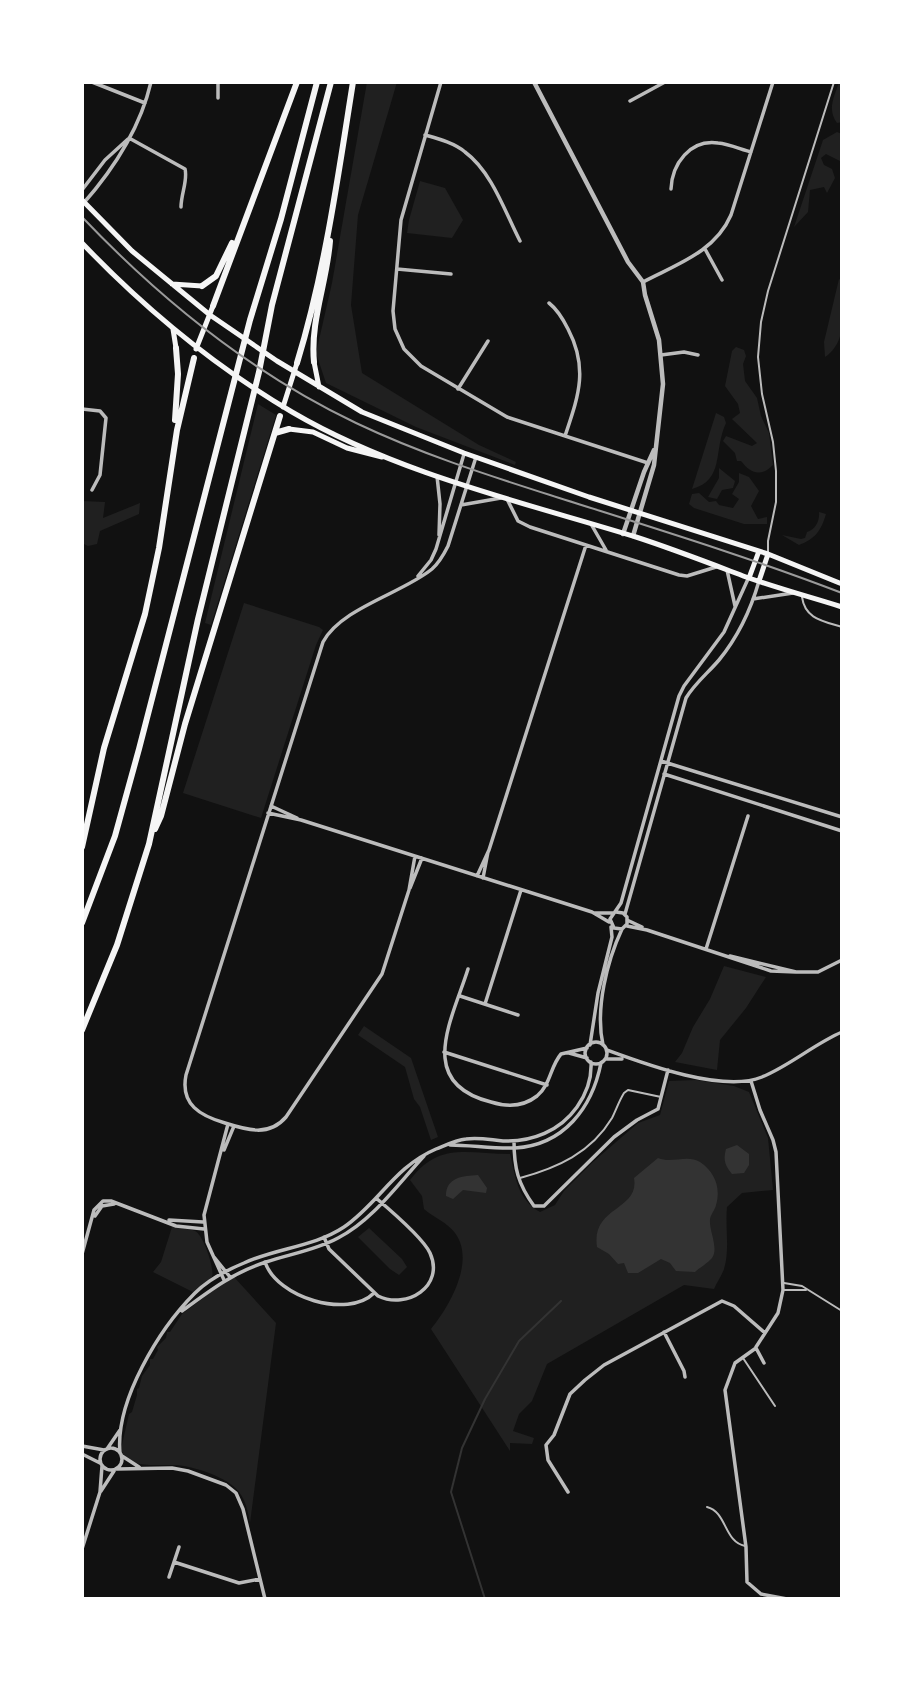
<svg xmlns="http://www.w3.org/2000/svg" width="924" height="1681" viewBox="0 0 924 1681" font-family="'Source Serif 4',serif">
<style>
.green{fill:#202020}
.water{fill:#333}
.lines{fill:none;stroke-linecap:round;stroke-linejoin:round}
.stream{stroke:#333;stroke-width:2}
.service{stroke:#bcbcbc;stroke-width:2}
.minor{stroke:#bcbcbc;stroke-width:3.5}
.tertiary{stroke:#bcbcbc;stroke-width:4.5}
.trunk{stroke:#f5f5f5;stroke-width:5}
.motorway{stroke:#f5f5f5;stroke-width:6}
.tram{stroke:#9a9a9a;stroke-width:2}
</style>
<rect width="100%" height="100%" fill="#111"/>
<path class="green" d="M367,82H397L358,215L351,305L362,373L479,445L516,462L515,465L416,427L326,383L316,353L332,283Z
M839,82H842V122L837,123C827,109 834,98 839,82Z
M837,132L842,134V162L826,154L821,158L824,165L832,169L835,178L827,193L824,187L810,190L808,212L794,227L823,140Z
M420,181L445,188L463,220L452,238L407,233L409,220Z
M839,279L842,281C842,308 849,341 825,357L824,342Z
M736,347L744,350L746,356L743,364L745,381L757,398L761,416L769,433L773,465C761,477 751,474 741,461H737L735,453L723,441L726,436L752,446L757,443L732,419L740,413L738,404L725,386L732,351Z
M258,404L276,415L211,625L205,623Z
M716,413L724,417L726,423C713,451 725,480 692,489Z
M719,468L735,481L733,488L722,490L717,499L708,497L719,478Z
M739,473L749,477L759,491L751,506L758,519L767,517V524H744L694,508L689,504L692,494L699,493L709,502L716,501L719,505L733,508L739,499L732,494L739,482Z
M82,501L105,502L103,518L140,503L139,514L100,531L97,544L88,546L82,543Z
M819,512L826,514C821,531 815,539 799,545L782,535L801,539L805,538L807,532C815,530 820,521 819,512Z
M244,603L319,627L323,630L316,645L261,818L183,793Z
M724,966L766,977L746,1008L720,1040L717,1070L675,1062L682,1053L693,1027L710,999Z
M364,1026L411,1058L438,1137L431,1140L420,1107L414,1099L405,1067L358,1035Z
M696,1080L734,1086L749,1092L768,1138L773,1190L742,1193L727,1207C725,1227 730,1250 724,1269C722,1275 717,1282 714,1289L684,1285L547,1364L532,1401L519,1414L513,1431L534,1438L532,1444L510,1443V1451L431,1329C449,1307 476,1261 455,1233C448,1223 433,1217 424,1209L422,1196L410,1180C439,1141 468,1154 510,1154C516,1178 517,1199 540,1212L555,1205L564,1191L593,1162L638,1123L660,1115L669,1081Z
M172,1227C180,1229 188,1228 195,1231C203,1234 215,1269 212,1277L193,1292L153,1272L161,1262Z
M369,1228L402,1259L407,1267L399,1275L390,1269L358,1237Z
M234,1277L276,1323L250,1523C248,1512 246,1501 239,1492C228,1477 193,1466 175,1465C158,1464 127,1470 121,1449L129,1414L132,1412L137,1395V1389L139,1388L142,1376L150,1365V1359H153L158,1350L157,1347L166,1338L167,1332H170L182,1314L211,1292Z"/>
<path class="water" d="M737,1145L749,1154V1165L744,1173L732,1174C725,1165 723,1161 726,1149Z
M658,1158C672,1164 687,1154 700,1162C715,1172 721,1188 716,1205C715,1210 710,1215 710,1220C709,1231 719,1248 712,1258C708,1263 699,1268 695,1272L676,1271L670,1263L661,1259L638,1273H628L624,1263L618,1264L609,1254L597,1247C591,1206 640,1211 634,1178Z
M478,1175L487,1188L486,1193L463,1190L453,1199L446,1196C446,1177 463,1176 478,1175Z"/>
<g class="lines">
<path class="stream" d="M485,1599L451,1492L462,1448L485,1399L519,1341L561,1301"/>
<path class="service" d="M768,554V541L776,502V471L773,442L762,394L758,357L761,322L768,291L834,82
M802,597C805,619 823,621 842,627
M520,1178C557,1168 591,1153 612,1118C616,1110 619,1101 624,1093L628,1090L661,1097
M784,1283L802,1286L842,1311
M784,1290H806
M743,1358L775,1406
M707,1507C727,1512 724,1542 745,1546"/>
<path class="minor" d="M92,82L145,103
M218,82V98
M441,82L401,220L393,311L395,329L404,349L421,366L507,417L648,463
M630,101L665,82
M425,135C439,139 454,143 465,152C492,172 505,212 520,241
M129,138L185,169C188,180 181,194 181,207
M671,189C672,164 690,139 718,143C729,144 740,149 751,152
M82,190L105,160L128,139
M82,205C114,169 140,129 151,82
M705,249L722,280
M397,269L451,274
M643,282C677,264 715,252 731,215L773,82
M549,303C558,310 563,319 568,329C589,369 578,397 565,436
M661,355L684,352L698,355
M458,389L488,341
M82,409L100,411L106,418L100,475L92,490
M437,476L440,504L439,535
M507,499L518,521L530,527L679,575L687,576L716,567
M461,505L501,498
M591,524L606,550
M727,570L735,606
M418,576L431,560L436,549L464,454
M753,599L793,593
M661,761L842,817
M664,774L842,831
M271,806L297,818
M268,813L301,820L592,912L609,922
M415,856L409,890L382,974L286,1117C269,1137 247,1130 225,1123C201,1116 180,1105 186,1075L323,642C341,608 403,593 432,569C440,562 444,554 448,546L476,457
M477,876L489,850L586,545
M483,878L488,852
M410,888L422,858
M616,912L623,913L627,917V924L622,929L614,928L610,919L621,903L679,696L684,686L724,632L748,579
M594,913H614
M625,914L686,698C695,683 708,673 719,660C737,638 751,609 759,581
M627,920L642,927
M627,926L647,930L771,971L796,972
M706,949L748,816
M730,956L796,972H818L842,960
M468,969C452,1020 415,1083 491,1102C507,1107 523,1107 537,1096C551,1084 550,1067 561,1054L587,1048
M460,996L518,1015
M485,1004L521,890
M585 1053a11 11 0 1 1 22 0a11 11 0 1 1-22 0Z
M590,1045L598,993L612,937L611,927
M603,1045C595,1009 607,961 622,929
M607,1050C645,1064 723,1093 762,1077C791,1065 814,1044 842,1032
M444,1052L547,1085
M569,1053L587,1058
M606,1059H622
M751,1081L760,1110L773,1140L776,1152L783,1290L778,1313L756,1347
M514,1141C514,1168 518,1184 534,1206H544L614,1137L637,1120L658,1109L668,1070
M450,1145C471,1145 493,1149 515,1148C564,1145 592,1108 601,1063
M224,1150L234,1126
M95,1216L102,1206L114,1204
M169,1220L203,1222
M324,1237L329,1249L378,1296C407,1310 445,1286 430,1253C423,1238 389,1209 376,1198
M82,1254L94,1210L103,1201H111L176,1226L204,1229
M214,1257L230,1277
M265,1262C277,1298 348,1319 374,1293
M224,1280L207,1242L204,1215L228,1124
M182,1311C209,1291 234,1272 266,1262C290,1254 316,1250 338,1238C372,1221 398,1184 424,1156
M664,1332L684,1371L685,1377
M82,1446L104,1450
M100 1459a11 11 0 1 1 22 0a11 11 0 1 1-22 0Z
M107,1449L120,1430
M120,1453C115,1401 159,1329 195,1293C208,1280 227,1270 244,1263C276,1248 314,1247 344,1227C379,1203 394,1167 436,1149C446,1145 456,1140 466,1139C479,1137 491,1140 503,1141C532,1142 560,1131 577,1107C587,1093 592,1079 591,1062
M82,1454L100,1463
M122,1456L139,1467
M117,1469L172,1468L188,1471L226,1485L236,1493L243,1509L265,1599
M101,1491L114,1471
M568,1492L548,1460L546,1445L554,1435L570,1394L585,1380L604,1365L722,1301L734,1306L765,1333
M82,1549L100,1492L102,1466
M174,1562L239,1583L260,1579
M169,1577L179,1547
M761,1594L747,1582L746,1547L725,1390L735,1363L756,1348L764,1363
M761,1594L787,1599"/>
<path class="tertiary" d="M534,82L628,262L643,282L645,295L659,340L663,384L654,465L633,536
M623,534L644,472L654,450"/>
<path class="trunk" d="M82,200L132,251L210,315L277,361L362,412L464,453L589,497L768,554L842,584
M82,243C145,309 214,366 292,412C396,473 522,502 636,537C673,549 709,563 746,577C777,588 810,597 842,607
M172,284L202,286
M173,329L176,348
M196,349L213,306
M314,362L319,387
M283,407L297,363
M289,429L313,432L347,448L382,457
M749,578L759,551
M759,581L768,554"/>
<path class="motorway" d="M202,286L216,276L232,243
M213,306L297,82
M314,362C310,321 327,282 330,241
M297,363C325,272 338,176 353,82
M175,420L178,374L176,348
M275,433L289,429
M155,829L161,816L185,724L280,416
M82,847L104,748L145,614L159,548L177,430L194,358
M82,923L115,836L139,749L250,320L281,219L317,82
M82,1030L117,945L149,844L198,619L259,372L272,305L331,82"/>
<path class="tram" d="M82,217C162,301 251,373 356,423C419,453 484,474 550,495C647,526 746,556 842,593"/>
</g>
<rect width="924" height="1681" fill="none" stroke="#ffffff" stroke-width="168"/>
</svg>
